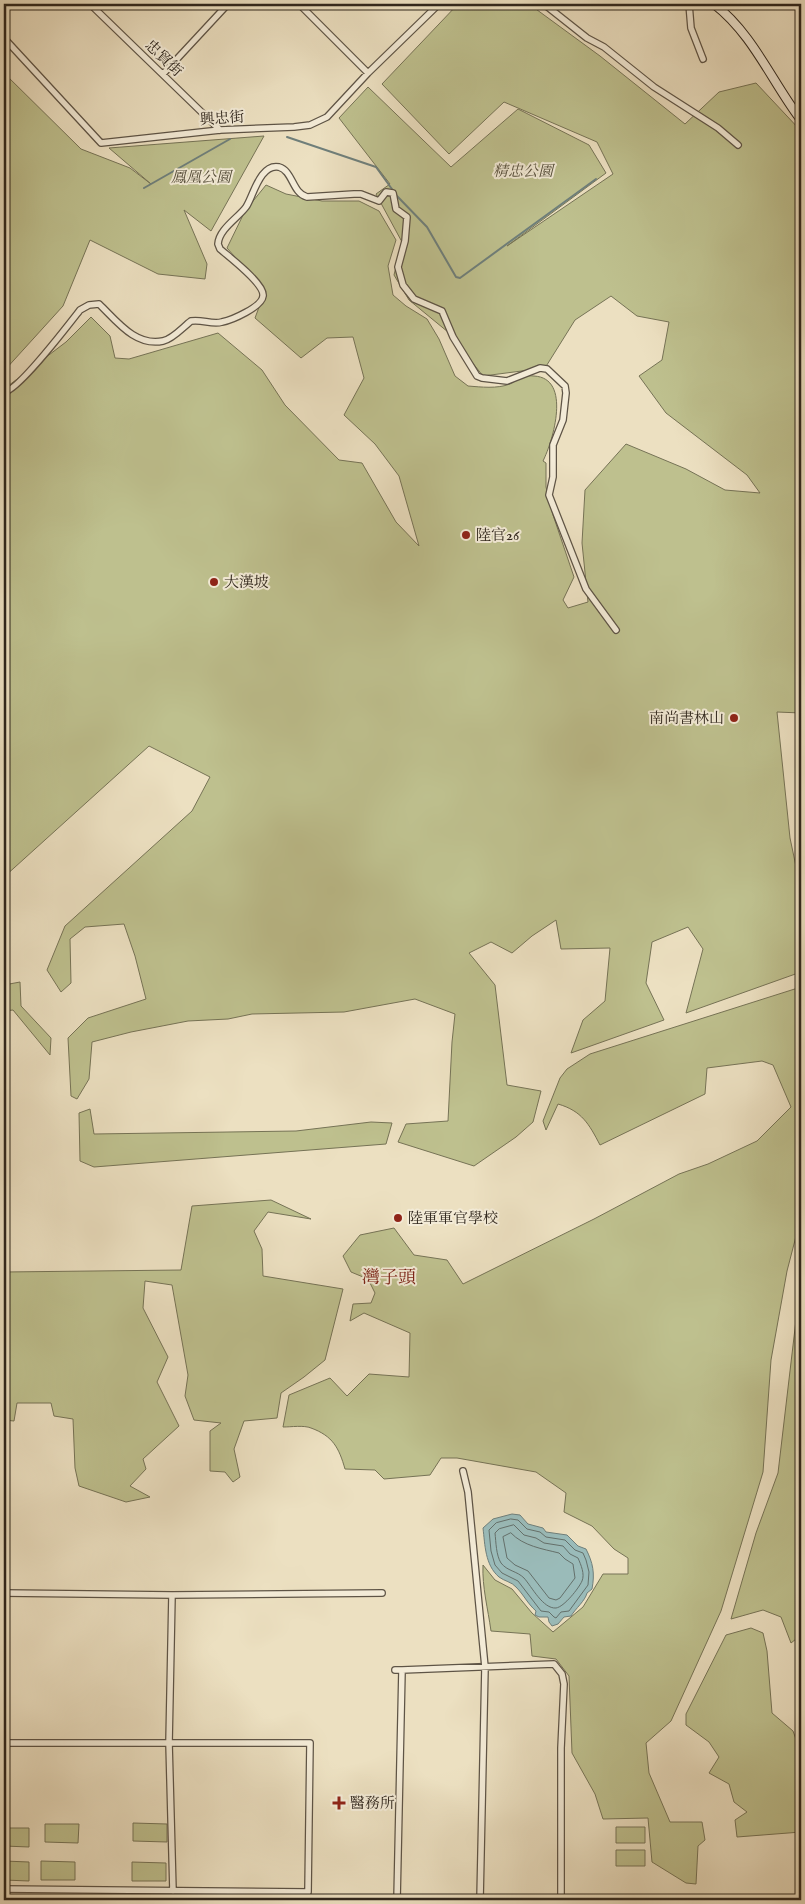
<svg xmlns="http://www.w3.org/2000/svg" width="805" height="1904" viewBox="0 0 805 1904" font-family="'IM FELL English','Noto Serif TC',serif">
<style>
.green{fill:#bec08e;stroke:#767356}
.water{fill:#9abbb9;stroke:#6f7f7b}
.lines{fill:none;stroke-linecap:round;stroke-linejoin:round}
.shore{stroke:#64706b;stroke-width:1}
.stream{stroke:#6f7f7b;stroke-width:2}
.street-casing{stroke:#5e5446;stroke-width:8}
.secondary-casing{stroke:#2f261d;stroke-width:10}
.street{stroke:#f3ebd7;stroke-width:5.5}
.secondary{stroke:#f3ebd7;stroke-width:8}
.poi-dot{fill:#8f2418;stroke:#f3ebd7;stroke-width:2}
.labels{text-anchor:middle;stroke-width:4;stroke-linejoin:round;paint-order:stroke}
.street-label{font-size:15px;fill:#2f261d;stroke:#f3ebd7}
.park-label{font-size:15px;font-style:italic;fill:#534c39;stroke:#f3ebd7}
.poi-label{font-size:15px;fill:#2f261d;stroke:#f3ebd7;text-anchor:start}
.quarter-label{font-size:18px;fill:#7a1f14;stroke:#f3ebd7}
</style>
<rect width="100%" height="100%" fill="#ece0c1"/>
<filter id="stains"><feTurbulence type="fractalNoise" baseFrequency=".004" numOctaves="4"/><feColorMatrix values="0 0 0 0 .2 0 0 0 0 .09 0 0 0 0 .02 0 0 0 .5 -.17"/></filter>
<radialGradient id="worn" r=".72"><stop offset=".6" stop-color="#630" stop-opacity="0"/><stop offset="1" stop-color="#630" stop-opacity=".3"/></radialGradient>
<path class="green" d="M458,4H529L600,56L685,124L719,92L756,83L801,131V713L777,712L790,838L798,876L801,880V972L686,1013L703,949L688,927L652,942L646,983L664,1020L571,1053L583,1020L605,1001L610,948L561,949L556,920L532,936L512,953L491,942L469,953L495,985L507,1085L541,1091L533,1122L516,1137L474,1166L398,1142L406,1124L448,1121L452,1042L455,1014L415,999L344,1012L252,1014L228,1019L188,1021L131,1032L92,1042L89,1079L77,1099L71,1096L68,1038L88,1018L146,999L135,956L124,924L85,927L70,939L71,983L61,992L47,970L65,926L192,811L210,777L149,746L4,877V389L66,342L91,317L110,336L115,358L129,359L218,333L262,370L285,405L339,460L362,463L396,522L419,546L399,476L375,444L344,415L364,378L353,337L327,338L301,358L255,318L265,291L227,248L245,211L266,185L286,194L322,201H359L379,211L396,240L388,266L393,295L406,306L427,319L439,339L455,376L468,386C481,387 497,389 510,384C514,383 518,377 523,376C526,375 531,376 534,376C572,378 553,441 543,461L546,463V487L553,515L574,577L563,600L568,608L588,602L582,543L585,490L626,444L686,469L725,490L760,493L747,475L666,413L639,376L662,360L669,322L637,316L611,296L575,320L545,368L483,376L448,332L409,300L394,275L402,242L376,194L390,184L339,118L368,87L451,167L518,109L589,145L606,173L507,246L613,174L597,142L504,102L449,154L382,84Z
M4,73L81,149L130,168L151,184L109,148L264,136L211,231L184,210L207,264L205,279L158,274L90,240L63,306L4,371Z
M20,982L21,1006L51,1038L50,1055L13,1010L4,1011V985Z
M801,987V1217L787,1271L771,1360L763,1472L721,1611L671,1721L646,1743L649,1773L670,1822H702L705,1840L698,1846L696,1884L686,1883L652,1862L648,1818L603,1819L595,1794L572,1753L569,1676L556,1659L532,1656L530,1634L491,1631C488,1609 482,1587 483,1565L495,1580L512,1589L532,1613L553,1632L583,1607L603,1574H628V1558L614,1549L592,1526L564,1512L566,1493L536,1472L457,1458H441L430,1475L384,1479L375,1470L345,1469C339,1448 333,1436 311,1428C304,1425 291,1427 283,1427L289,1395L330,1378L347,1396L369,1374L409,1377L410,1333L364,1313L350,1321L353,1304L371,1303L375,1293L368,1279L351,1272L343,1256L360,1235L394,1228L414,1255L447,1260L463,1284L594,1219L679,1174L708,1164L757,1141L791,1107L773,1065L762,1061L707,1068L705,1094L600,1145C589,1124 582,1111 558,1104L546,1130L543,1121L560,1078L567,1069L590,1054Z
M90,1109L94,1134L296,1131L371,1122L392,1123L386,1144L94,1167L80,1161L79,1113Z
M271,1200L311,1219L268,1212L254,1231L262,1249L263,1276L343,1289L325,1360L304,1377L281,1393L277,1418L244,1421L234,1449L240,1477L233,1482L225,1472L210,1471V1431L221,1423L194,1420L185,1396L188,1375L172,1285L145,1281L143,1308L168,1357L157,1382L179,1426L143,1459L146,1469L130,1486L150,1497L126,1502L79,1486L75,1468L73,1419L54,1416L51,1403H17L14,1421L4,1420V1272L181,1270L192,1206Z
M801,1292V1635L791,1643L781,1617L763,1610L731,1619L756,1533L778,1473L798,1303Z
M751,1628L763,1633L767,1651L772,1713L793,1731L801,1753V1832L737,1837L735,1820L747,1812L734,1802L729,1784L709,1773L719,1757L709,1742L686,1725V1714L726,1635Z
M133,1823L167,1824V1842L133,1841Z
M45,1824H79L78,1843L45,1842Z
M616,1827H645V1843H616Z
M4,1828H29V1847L4,1846Z
M616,1850H645V1866H616Z
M4,1861L29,1862V1881L4,1880Z
M41,1861L75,1862V1880H41Z
M132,1862L166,1863V1881H132Z"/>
<path class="water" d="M512,1514L520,1515L528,1524L543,1528L546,1532L567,1535L578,1546L586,1549C593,1563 595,1573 592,1589L587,1593C585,1601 576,1608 571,1616L564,1617L558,1624L552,1626L549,1622L548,1617H539L535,1615L536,1611C527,1603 524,1595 516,1587C512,1582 504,1581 499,1577C485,1565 485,1545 483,1528L493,1519Z"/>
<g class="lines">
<path class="shore" d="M511,1519L518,1520L527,1529L540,1532L546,1537L565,1540L575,1550L583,1553L586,1560L589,1572L588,1585L569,1611L561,1612L556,1618L554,1617L549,1612L541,1611L518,1581L502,1573L495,1565L491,1551L489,1530L496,1523Z
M514,1525L524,1535L536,1538L544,1543L563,1546L570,1554L578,1558C581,1565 585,1574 582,1581C579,1588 564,1607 556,1608C543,1609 532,1587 524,1578C517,1571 507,1571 501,1563C496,1555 496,1542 495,1533L499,1529Z
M511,1533C523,1546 543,1549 559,1553L565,1559L573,1564L575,1578L560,1598L556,1600L549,1598L528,1571L515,1565L507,1558L503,1537Z"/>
<path class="stream" d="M287,137L376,167L397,196L427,227L456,277L460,278L596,179
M144,188L230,139"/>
<g class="street-casing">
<path id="street" d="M90,4L220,130
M299,4L368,73
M544,4L587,38L604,47L654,87L718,128L738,145
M689,4L691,28L703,59
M4,38L101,143L220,130L294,127L310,125L327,117L368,73L439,4
M163,74L228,4
M4,392C18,391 69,324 80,310L89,305L99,304C116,320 135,347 163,341C173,339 183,327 191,321C202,319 212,325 222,322C232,320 262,307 263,296C265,284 229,257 220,249L218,244C219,229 238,218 246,207C253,197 260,163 279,167C293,171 292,193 307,197L354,194H361L379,201L386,192L393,193L396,209L407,217L405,241L398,267L403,285L414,299L442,311L453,337L477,376L482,378L507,381L540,368L547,369L565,386L566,393L563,420L553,445V477L549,495L586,589L616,630
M463,1471L468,1492L485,1667L480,1900
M4,1593L172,1595L382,1593
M172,1595L169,1743L173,1891
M395,1670H402L397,1900
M402,1670L554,1664L562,1674L564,1684L561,1748V1900
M4,1743H310L308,1892L4,1889"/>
</g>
<g class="secondary-casing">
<path id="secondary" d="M714,4C753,34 772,82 801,120"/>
</g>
<use href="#street" class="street"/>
<use href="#secondary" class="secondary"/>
</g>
<g class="poi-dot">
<circle cx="466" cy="535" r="5"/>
<circle cx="214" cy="582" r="5"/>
<circle cx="734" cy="718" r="5"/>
<circle cx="398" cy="1218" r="5"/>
<path d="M336.5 1795.5h5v5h5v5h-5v5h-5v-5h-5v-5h5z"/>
</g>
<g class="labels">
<g class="street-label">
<text transform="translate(164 58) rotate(44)" y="5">忠貿街</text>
<text transform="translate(222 118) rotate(-4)" y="5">興忠街</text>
</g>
<g class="park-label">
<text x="523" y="176">精忠公園</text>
<text x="201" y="182">鳳凰公園</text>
</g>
<g class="poi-label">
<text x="476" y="540">陸官26</text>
<text x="224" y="587">大漢坡</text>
<text x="724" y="723" text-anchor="end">南尚書林山</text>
<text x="408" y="1223">陸軍軍官學校</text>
<text x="350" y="1808">醫務所</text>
</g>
<g class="quarter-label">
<text x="389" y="1283">灣子頭</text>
</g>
</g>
<rect width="805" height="1904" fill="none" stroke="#ece0c1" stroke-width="20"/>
<rect x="5" y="5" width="795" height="1894" fill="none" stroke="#2f261d" stroke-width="2.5"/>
<rect x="10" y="10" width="785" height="1884" fill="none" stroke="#2f261d"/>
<rect width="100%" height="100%" filter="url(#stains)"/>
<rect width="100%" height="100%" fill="url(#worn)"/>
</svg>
